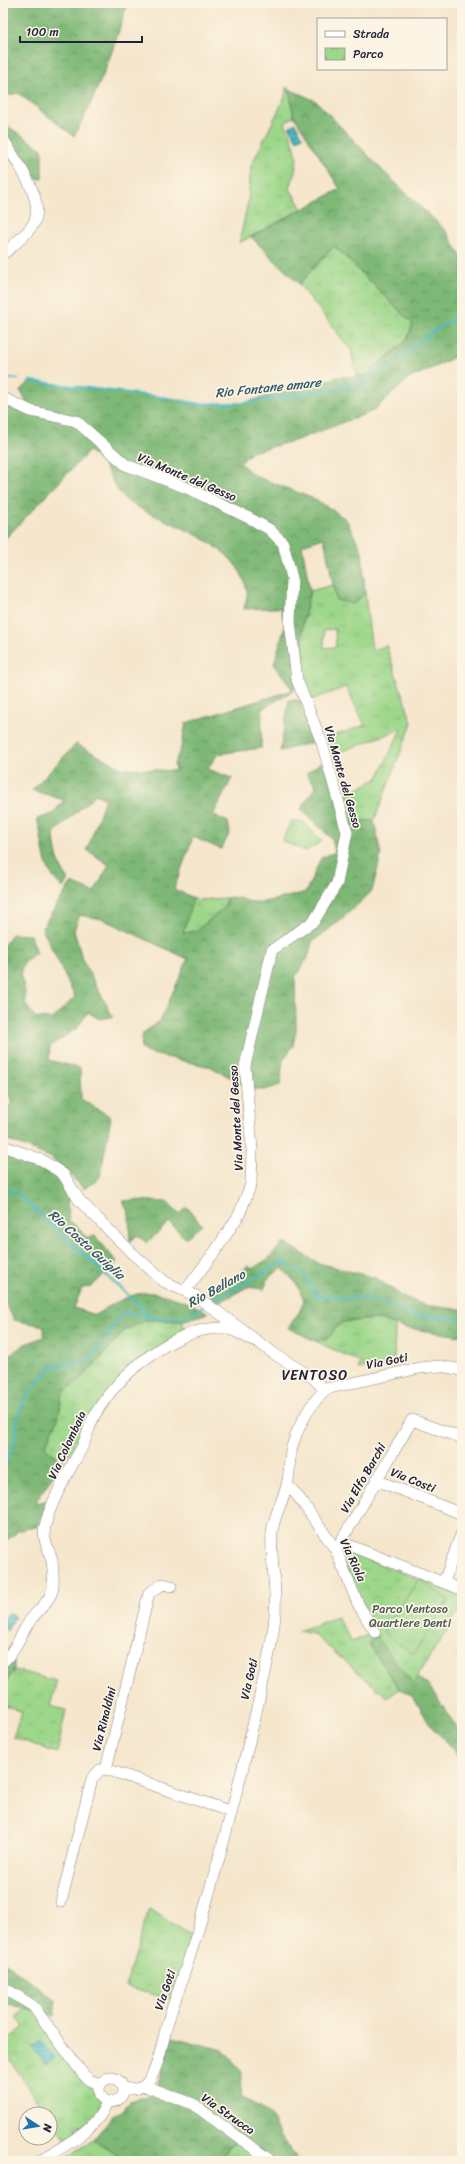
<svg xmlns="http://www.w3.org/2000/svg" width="465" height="2164" viewBox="0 0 465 2164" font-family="Sriracha,sans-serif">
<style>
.grass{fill:url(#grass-tufts);stroke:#607c62;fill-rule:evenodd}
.forest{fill:url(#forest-crowns);stroke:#506d58}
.park{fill:url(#park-crowns);stroke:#607c62}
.pitch{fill:#9dd78a;stroke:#607c62}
.water{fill:url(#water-rules);stroke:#366e7e}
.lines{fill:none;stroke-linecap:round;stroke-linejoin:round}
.stream{stroke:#4bbac1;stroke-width:2.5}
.minor-casing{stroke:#8c8484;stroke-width:12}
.minor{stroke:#fff;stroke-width:11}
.labels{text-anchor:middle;stroke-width:3.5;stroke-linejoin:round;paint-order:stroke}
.street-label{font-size:12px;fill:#22223b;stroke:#fcf5e5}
.park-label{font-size:12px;fill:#475853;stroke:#fcf5e5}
.water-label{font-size:13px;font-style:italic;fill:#30576a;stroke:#fcf5e5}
.quarter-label{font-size:14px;letter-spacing:1px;fill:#22223b;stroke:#fcf5e5}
</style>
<defs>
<pattern id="grass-tufts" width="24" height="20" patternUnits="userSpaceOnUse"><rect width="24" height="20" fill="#9dd78a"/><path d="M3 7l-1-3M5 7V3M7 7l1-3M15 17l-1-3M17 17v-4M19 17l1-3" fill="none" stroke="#87b878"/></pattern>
<pattern id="forest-crowns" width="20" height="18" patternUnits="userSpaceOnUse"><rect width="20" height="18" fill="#7eb876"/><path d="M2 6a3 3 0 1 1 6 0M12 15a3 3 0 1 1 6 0" fill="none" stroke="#679562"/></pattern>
<pattern id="park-crowns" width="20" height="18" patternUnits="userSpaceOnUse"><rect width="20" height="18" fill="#9dd78a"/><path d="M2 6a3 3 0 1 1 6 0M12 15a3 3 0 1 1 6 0" fill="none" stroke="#87b878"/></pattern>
<pattern id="water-rules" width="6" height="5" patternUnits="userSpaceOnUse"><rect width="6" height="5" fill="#4bbac1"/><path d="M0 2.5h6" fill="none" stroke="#3e979e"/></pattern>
</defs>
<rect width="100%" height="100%" fill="#fcf5e5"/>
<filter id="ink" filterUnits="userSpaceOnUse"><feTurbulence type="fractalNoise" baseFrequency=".025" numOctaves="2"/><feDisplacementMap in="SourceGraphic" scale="8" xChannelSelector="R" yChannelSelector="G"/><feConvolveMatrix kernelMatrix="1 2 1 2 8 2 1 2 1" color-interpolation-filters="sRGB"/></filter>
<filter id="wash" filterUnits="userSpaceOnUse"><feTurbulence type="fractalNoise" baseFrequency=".012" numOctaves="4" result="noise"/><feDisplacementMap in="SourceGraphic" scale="16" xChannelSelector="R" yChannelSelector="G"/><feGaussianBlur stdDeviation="0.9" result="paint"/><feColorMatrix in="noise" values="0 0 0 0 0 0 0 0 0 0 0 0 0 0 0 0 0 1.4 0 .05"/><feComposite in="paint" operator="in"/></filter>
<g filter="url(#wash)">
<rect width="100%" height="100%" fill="#f5e6cc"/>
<path class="grass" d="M286,87L289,89L294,116L285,123C297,151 302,158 289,187L302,209L239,243L248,202L251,166L285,97Z
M334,246L413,324L407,340L365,376H357L351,350L299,284Z
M333,585L336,600L353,604L365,593L372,651L386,645L412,723L374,821L349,820L343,797L378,778L401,729L332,755L327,738L365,725L346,687L311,700L299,675L304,660L302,627L310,591ZM335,629L336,647L324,648V630Z
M291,821L303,822L322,841L306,851L282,841Z
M193,898L199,900L226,898L225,907L196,931L182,934Z
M379,1319L395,1325L394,1364L358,1369L360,1362L313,1340H326L341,1322Z
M146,1320L182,1321L185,1330L135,1363L79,1443L62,1461L45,1448L59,1416L62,1394L89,1371L125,1330Z
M337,1617L352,1642L375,1632L369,1644L399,1689L387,1697L313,1634L298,1631Z
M14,1670L57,1681L50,1706L66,1710L57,1753L13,1737L22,1712L3,1705V1686Z
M149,1909L191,1935L170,1999L125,1987Z
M26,2009L33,2011L104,2103L94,2118L67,2139L50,2117V2114H47L36,2100L3,2047V2043L24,2027L16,2017Z
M93,2140L118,2154L117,2161H62Z
M237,2143L263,2161H221L229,2146Z"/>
<path class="forest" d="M3,3H127C115,49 97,94 74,136L18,93L3,97Z
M289,89L316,101L386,174L446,231L462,258V353L439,365L408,379L373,411L297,440L252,452L240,463L255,476L317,500L346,519L362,551L365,593L353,604L336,600L324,538L302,545L310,591L302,627L304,660L294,690L262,709L261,748L218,754L207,769L232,778L213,815L228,822L230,833L221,849L193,837L174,889L193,898L183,933L196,931L225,907L226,898C237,895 243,901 253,902C264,904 294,895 306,892L321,858L335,852L332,839L301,809L316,786L306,773L322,762L349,820L374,821L381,855L372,891L341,920L312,942L308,958L295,977L296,1030L293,1046L283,1060L280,1085L264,1090L252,1089L211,1067L148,1053L141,1049L143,1033L160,1021L188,959L102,919L79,915L74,931L83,961L113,1017L99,1019L88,1012L77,1028L50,1046L49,1060L80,1068L81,1099L111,1117L100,1177L84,1189L69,1173L50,1157L3,1138V1107L13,1105L3,1079V946L12,934L30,935L37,952C7,973 29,979 25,1004L36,1018L52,1019L75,997L42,928L71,883L94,892L109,865L87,850L105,799L96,794L54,833C55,851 58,865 68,879L63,888C40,868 45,845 37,819L53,814L64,800L32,790L76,744L122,768L175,771L174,764L181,748L186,723L293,690L274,664L285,626L281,608L244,609C245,604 248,597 247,591C239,541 167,525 130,503C118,495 112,478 104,466C100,461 94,456 89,451L3,541V404L31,411L20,390L30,381L167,398L199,404L243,403L338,377L365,376L407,340L413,324L334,246L299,284L251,237L340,189L294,116Z
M3,123L42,149V179L29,178L3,151Z
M289,700H299L314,742L280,751Z
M3,1149L42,1163L62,1179L75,1197L67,1201L69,1220L88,1238L95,1236L117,1262L91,1287L82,1288L74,1308L95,1315C109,1306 127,1295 143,1293C158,1290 195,1304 208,1313L182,1321L146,1320L125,1330L89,1371L62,1394L59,1416L45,1447L62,1461L35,1503L51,1500L37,1526L18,1531L3,1544V1360L25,1344L44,1337V1326L14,1320L3,1298Z
M134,1200L167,1202L179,1214L187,1207L202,1225L185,1238L169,1222L147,1243L137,1235L130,1243L129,1214L123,1201Z
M284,1242L318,1263L376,1278L402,1296L424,1305L462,1310V1336L405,1328L379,1319L342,1322L326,1340H313L288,1328L300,1311L304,1300L297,1284L282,1268L269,1277L264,1289L247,1287L215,1305L206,1299L248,1266L252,1269L268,1259Z
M375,1632L417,1677L429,1686L462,1735V1770C460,1766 459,1760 457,1756C451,1743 439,1736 431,1726C422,1714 415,1692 399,1689L369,1644Z
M14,1642V1670L3,1686V1657Z
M3,1961L56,2000L54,2016L9,2004L3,2008Z
M172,2037L223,2050L242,2071L241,2098L261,2107L271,2118L281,2137L298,2161H263L237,2143L229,2146L221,2161H117L118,2154L93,2140L113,2115L121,2111L130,2101L148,2096L158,2083Z"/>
<path class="park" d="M345,1551L462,1595V1606L413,1683L383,1646L358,1604L339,1557Z"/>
<path class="pitch" d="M419,1579L449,1600L413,1654L383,1632Z"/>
<path class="water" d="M295,123L303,137L297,140L289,127Z
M8,1613L15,1617L7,1631L3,1628V1621Z
M41,2041L55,2058L46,2064L32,2048Z"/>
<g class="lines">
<path class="stream" d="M3,378L18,379
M30,381L167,398L199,404L243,403L330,390L368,382L434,331L462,313
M3,1190L17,1193L152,1317
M211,1302L283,1262L303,1273L317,1296L375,1299L414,1316L462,1318
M3,1470L15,1440L17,1420L25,1398L51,1367L88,1360L103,1342L123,1312L154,1318L185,1317L205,1305"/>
</g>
</g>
<g filter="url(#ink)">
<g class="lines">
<g class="minor-casing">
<path id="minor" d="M3,139C15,160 49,202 32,226C24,237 13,246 3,254
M3,398L31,411L76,421L126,465L187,488L251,519L269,529L283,543L292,578L290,622L297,680L322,743L347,832L337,883L314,921L272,950L245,1066L252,1150L251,1184L239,1215L216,1250L185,1291
M3,1146L42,1160L63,1174L79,1200L132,1253L165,1282L196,1296L276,1355L313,1378L325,1390
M376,1480L462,1514
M287,1485L297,1495L336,1550L358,1604L375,1632
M341,1542L462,1590
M336,1550L412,1420L462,1438
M444,1582L462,1532
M171,1586L163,1584L149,1593L106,1769L232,1812
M3,1662C15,1651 20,1636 29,1622C35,1613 47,1604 51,1594C55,1586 53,1569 52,1561C49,1548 42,1540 45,1526C51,1501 69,1471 81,1449C87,1438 89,1424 96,1413C119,1374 174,1328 221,1328C235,1327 244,1339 257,1341
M61,1902L92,1779L100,1770L106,1769
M3,1987L33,2006L83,2074L89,2080L100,2084
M99 2090a12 12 0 1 1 24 0a12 12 0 1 1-24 0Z
M145,2086L193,2104L271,2161
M123,2088C133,2090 143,2090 149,2080C160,2065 164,2031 171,2012C211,1898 241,1782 267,1664C270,1649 274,1631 275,1615C277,1588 270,1559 272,1532C274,1515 283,1501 287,1485C290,1474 289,1462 291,1451C295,1432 312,1397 330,1388L420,1368L440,1366L462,1370
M40,2161C63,2146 99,2129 107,2101"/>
</g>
<use href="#minor" class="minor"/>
</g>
</g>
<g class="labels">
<g class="street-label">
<text transform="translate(187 477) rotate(23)" y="4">Via Monte del Gesso</text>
<text transform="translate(343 777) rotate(74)" y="4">Via Monte del Gesso</text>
<text transform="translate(236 1118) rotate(-93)" y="4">Via Monte del Gesso</text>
<text transform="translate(387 1361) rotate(-11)" y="4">Via Goti</text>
<text transform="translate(67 1445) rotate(-65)" y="4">Via Colombaia</text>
<text transform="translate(363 1478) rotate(-60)" y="4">Via Elfo Barchi</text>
<text transform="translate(413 1480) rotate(22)" y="4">Via Costi</text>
<text transform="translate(353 1560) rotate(65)" y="4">Via Riola</text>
<text transform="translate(249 1679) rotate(-77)" y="4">Via Goti</text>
<text transform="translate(104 1719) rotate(-76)" y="4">Via Rinaldini</text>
<text transform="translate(165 1990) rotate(-71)" y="4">Via Goti</text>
<text transform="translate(228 2114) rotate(35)" y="4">Via Strucca</text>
</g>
<g class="park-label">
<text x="410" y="1613">Parco Ventoso<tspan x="410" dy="14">Quartiere Denti</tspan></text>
</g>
<g class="water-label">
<text transform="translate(268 387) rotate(-6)" y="5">Rio Fontane amare</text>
<text transform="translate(87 1244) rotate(42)" y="5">Rio Costa Guiglia</text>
<text transform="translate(216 1288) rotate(-29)" y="5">Rio Bellano</text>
</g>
<g class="quarter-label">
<text x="315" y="1380">VENTOSO</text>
</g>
</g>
<rect width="465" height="2164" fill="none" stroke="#fcf5e5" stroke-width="16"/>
<rect x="317" y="18" width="130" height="52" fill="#fcf5e5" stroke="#a5a1a1"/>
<rect x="325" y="31" width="20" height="6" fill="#ffffff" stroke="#a5a1a1"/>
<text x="353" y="38" font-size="12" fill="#22223b">Strada</text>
<rect x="325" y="48" width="20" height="12" fill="url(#park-crowns)" stroke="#a5a1a1"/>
<text x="353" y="58" font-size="12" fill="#22223b">Parco</text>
<g transform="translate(38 2126) rotate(102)"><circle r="19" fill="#fcf5e5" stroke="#a5a1a1"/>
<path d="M0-3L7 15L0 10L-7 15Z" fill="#1f6fb2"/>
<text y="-6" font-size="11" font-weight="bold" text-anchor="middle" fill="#22223b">N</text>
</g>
<path d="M20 36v6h122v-6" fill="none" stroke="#22223b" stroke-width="2"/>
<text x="26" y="36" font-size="12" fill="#22223b" stroke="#fcf5e5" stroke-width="3" paint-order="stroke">100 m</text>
</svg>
